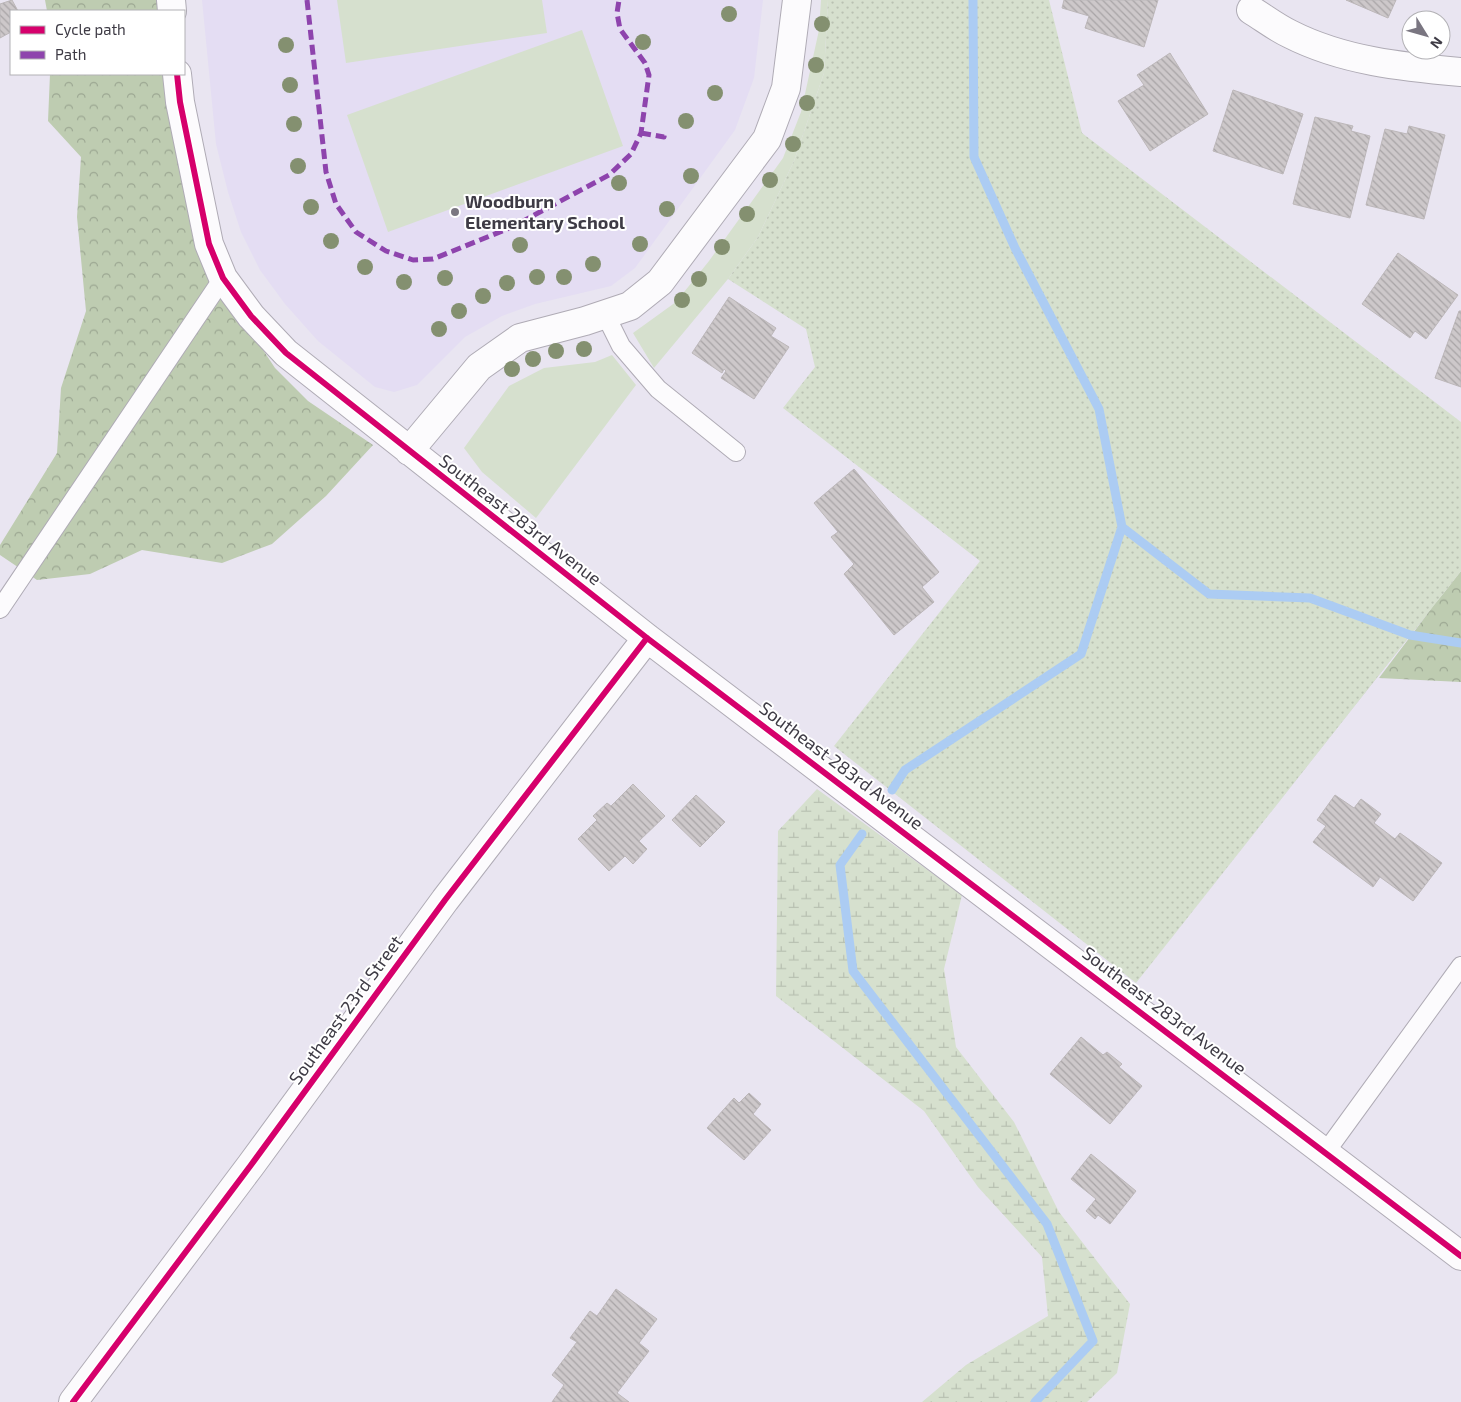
<svg xmlns="http://www.w3.org/2000/svg" width="1461" height="1402" viewBox="0 0 1461 1402" font-family="'Exo 2',sans-serif">
<style>
.built{fill:#e4ddf3}
.grass{fill:#d6e0ce}
.forest{fill:url(#forest-crowns)}
.wetland{fill:url(#wetland-marsh)}
.park{fill:url(#park-dots)}
.lines{fill:none;stroke-linecap:round;stroke-linejoin:round}
.stream{stroke:#acccf3;stroke-width:9}
.building{fill:url(#building-back-hatch);stroke:#bcb7b9}
.lane-casing{stroke:#afabb5;stroke-width:20}
.street-casing{stroke:#afabb5;stroke-width:30}
.secondary-casing{stroke:#afabb5;stroke-width:30}
.lane{stroke:#fcfbfd;stroke-width:18}
.street{stroke:#fcfbfd;stroke-width:28}
.secondary{stroke:#fcfbfd;stroke-width:28}
.quiet{stroke:#8e44ad;stroke-width:5;stroke-dasharray:10 5;stroke-linecap:butt}
.cycleway-casing{stroke:#fff;stroke-width:9}
.cycleway{stroke:#d6006c;stroke-width:6}
.tree{fill:#849070}
.poi-dot{fill:#7a7681;stroke:#fff;stroke-width:2}
.labels{text-anchor:middle;stroke-width:4;stroke-linejoin:round;paint-order:stroke}
.poi-label{font-size:18px;font-weight:bold;fill:#3e3b45;stroke:#fff;text-anchor:start}
.street-label{font-size:18px;fill:#3e3b45;stroke:#fff}
</style>
<defs>
<pattern id="forest-crowns" width="20" height="18" patternUnits="userSpaceOnUse" patternTransform="scale(1.25)"><rect width="20" height="18" fill="#beccb1"/><path d="M2 6a3 3 0 1 1 6 0M12 15a3 3 0 1 1 6 0" fill="none" stroke="#9ca792"/></pattern>
<pattern id="wetland-marsh" width="20" height="14" patternUnits="userSpaceOnUse" patternTransform="scale(1.25)"><rect width="20" height="14" fill="#d6e0ce"/><path d="M1 5h8M5 5V1M11 12h8M15 12V8" fill="none" stroke="#b9c1b2"/></pattern>
<pattern id="park-dots" width="8" height="8" patternUnits="userSpaceOnUse" patternTransform="scale(1.25)"><rect width="8" height="8" fill="#d6e0ce"/><path d="M2 2h.1M6 6h.1" fill="none" stroke="#b9c1b2" stroke-width="1.8" stroke-linecap="round"/></pattern>
<pattern id="building-back-hatch" width="6" height="6" patternUnits="userSpaceOnUse" patternTransform="scale(1.25)"><rect width="6" height="6" fill="#cdc8ca"/><path d="M-1 5l2 2M0 0l6 6M5-1l2 2" fill="none" stroke="#a8a4a6"/></pattern>
</defs>
<rect width="100%" height="100%" fill="#e9e5f1"/>
<path class="built" d="M202,0H763L754,78L735,130L635,268L611,286L535,304L502,316L465,337L417,385L394,392L375,387L318,341L285,304L260,270L241,232L228,192L216,144Z"/>
<path class="grass" d="M337,0H542L547,33L346,63Z
M821,0H828L824,73L794,161L758,237L728,279L654,368L633,333L676,302L709,261L783,158L801,112L819,30Z
M582,30L623,146L388,232L347,115Z
M612,355L636,385L536,518L482,472L464,448L509,386L544,368L595,362Z"/>
<path class="forest" d="M45,0H160L161,11H47Z
M50,74H170L191,230L240,315L275,368L308,401L373,445L326,496L272,544L222,563L142,550L90,574L37,580L0,555V545L57,453L61,388L86,311L77,217L81,157L48,121Z
M1461,571V682L1379,678L1444,592L1136,983Z"/>
<path class="wetland" d="M817,789L962,895L944,969L956,1047L1014,1122L1059,1212L1130,1304L1117,1373L1087,1402H922L966,1365L1048,1316L1042,1257L978,1187L924,1111L776,996L778,831Z"/>
<path class="park" d="M828,0H1049L1082,133L1461,422V571L1136,983L834,746L980,561L783,408L815,367L806,329L728,279L758,237L794,161L824,73Z"/>
<g class="lines">
<path class="stream" d="M1122,527L1209,594L1310,598L1410,635L1461,643
M892,790L905,770L1081,654L1122,527L1099,409L1015,248L974,157L973,0
M862,834L840,865L853,971L1047,1224L1093,1341L1035,1402"/>
</g>
<path class="building" d="M12,0L18,11H11V32L0,38V4Z
M1064,0H1158L1144,47L1085,28L1089,16L1062,8Z
M1346,0H1396L1388,18Z
M1170,53L1208,114L1150,151L1118,101L1144,85L1137,75Z
M1233,90L1303,114L1283,174L1213,151Z
M1315,117L1353,126L1351,131L1370,136L1350,218L1293,204Z
M1409,126L1445,135L1424,219L1366,205L1385,129L1407,134Z
M1398,253L1458,295L1426,339L1415,331L1410,338L1362,304Z
M729,297L776,328L771,336L789,347L754,399L721,378L726,371L724,369L722,373L692,353Z
M1459,311H1461V387L1435,378Z
M854,469L939,572L922,587L934,602L894,635L844,574L854,564L831,537L838,532L814,503Z
M633,784L665,816L639,841L647,849L633,864L625,856L609,871L578,839L597,820L593,816L607,803L611,806Z
M696,795L725,822L700,847L672,820Z
M1335,795L1354,808L1361,799L1381,814L1374,823L1395,839L1400,833L1442,863L1413,901L1380,877L1373,887L1313,842L1326,826L1317,820Z
M1081,1037L1103,1055L1107,1052L1122,1064L1119,1067L1142,1086L1110,1124L1050,1074Z
M749,1093L761,1104L753,1114L771,1130L744,1160L707,1128L734,1098L739,1103Z
M1091,1154L1136,1191L1110,1224L1098,1215L1095,1219L1086,1211L1096,1199L1071,1179Z
M616,1289L657,1319L639,1343L649,1351L617,1393L629,1402H552L564,1385L552,1375L577,1342L570,1338L590,1311L597,1316Z"/>
<g class="lines">
<g class="lane-casing">
<path id="lane" d="M605,314L621,346L658,389L736,452
M0,609L223,278
M1325,1153L1461,966"/>
</g>
<g class="street-casing">
<path id="street" d="M1251,10C1264,18 1277,28 1290,34C1343,61 1403,67 1461,72"/>
</g>
<g class="secondary-casing">
<path id="secondary" d="M171,0L172,11
M177,74L180,102L209,244L223,278L251,316L286,353L647,638L1461,1256
M409,451L479,367L520,338L585,321L630,306L660,282L767,139L786,88L797,0
M73,1402L251,1165L445,900L647,638"/>
</g>
<use href="#lane" class="lane"/>
<use href="#street" class="street"/>
<use href="#secondary" class="secondary"/>
<path class="quiet" d="M307,0L326,172L336,204L356,232L386,251L413,260L433,259L512,227L609,175L631,154L641,133L649,75L645,63L620,29L617,13L619,0
M641,133L664,137L665,131"/>
<g class="cycleway-casing">
<path id="cycleway" d="M177,74L180,102L209,244L223,278L251,316L286,353L647,638L1461,1256
M73,1402L251,1165L445,900L647,638"/>
</g>
<use href="#cycleway" class="cycleway"/>
</g>
<g class="tree">
<circle cx="729" cy="14" r="8"/>
<circle cx="822" cy="24" r="8"/>
<circle cx="643" cy="42" r="8"/>
<circle cx="286" cy="45" r="8"/>
<circle cx="816" cy="65" r="8"/>
<circle cx="290" cy="85" r="8"/>
<circle cx="715" cy="93" r="8"/>
<circle cx="807" cy="103" r="8"/>
<circle cx="686" cy="121" r="8"/>
<circle cx="294" cy="124" r="8"/>
<circle cx="793" cy="144" r="8"/>
<circle cx="298" cy="166" r="8"/>
<circle cx="691" cy="176" r="8"/>
<circle cx="770" cy="180" r="8"/>
<circle cx="619" cy="183" r="8"/>
<circle cx="311" cy="207" r="8"/>
<circle cx="667" cy="209" r="8"/>
<circle cx="747" cy="214" r="8"/>
<circle cx="331" cy="241" r="8"/>
<circle cx="640" cy="244" r="8"/>
<circle cx="520" cy="245" r="8"/>
<circle cx="722" cy="247" r="8"/>
<circle cx="593" cy="264" r="8"/>
<circle cx="365" cy="267" r="8"/>
<circle cx="537" cy="277" r="8"/>
<circle cx="564" cy="277" r="8"/>
<circle cx="445" cy="278" r="8"/>
<circle cx="699" cy="279" r="8"/>
<circle cx="404" cy="282" r="8"/>
<circle cx="507" cy="283" r="8"/>
<circle cx="483" cy="296" r="8"/>
<circle cx="682" cy="300" r="8"/>
<circle cx="459" cy="311" r="8"/>
<circle cx="439" cy="329" r="8"/>
<circle cx="584" cy="349" r="8"/>
<circle cx="556" cy="351" r="8"/>
<circle cx="533" cy="359" r="8"/>
<circle cx="512" cy="369" r="8"/>
</g>
<circle class="poi-dot" cx="455" cy="212" r="5"/>
<g class="labels">
<g class="poi-label">
<text x="465" y="208">Woodburn<tspan x="465" dy="21">Elementary School</tspan></text>
</g>
<g class="street-label">
<text transform="translate(520 520) rotate(38)" y="6">Southeast 283rd Avenue</text>
<text transform="translate(841 766) rotate(37)" y="6">Southeast 283rd Avenue</text>
<text transform="translate(346 1010) rotate(-54)" y="6">Southeast 23rd Street</text>
<text transform="translate(1164 1011) rotate(37)" y="6">Southeast 283rd Avenue</text>
</g>
</g>
<rect x="10" y="10" width="175" height="65" fill="#ffffff" stroke="#b2b1b5"/>
<rect x="20" y="26" width="25" height="8" fill="#d6006c" stroke="#b2b1b5"/>
<text x="55" y="35" font-size="15" fill="#3e3b45">Cycle path</text>
<rect x="20" y="51" width="25" height="8" fill="#8e44ad" stroke="#b2b1b5"/>
<text x="55" y="60" font-size="15" fill="#3e3b45">Path</text>
<g transform="translate(1426 35) rotate(127)"><circle r="24" fill="#ffffff" stroke="#b2b1b5"/>
<path d="M0-4L9 19L0 12L-9 19Z" fill="#7a7681"/>
<text y="-8" font-size="14" font-weight="bold" text-anchor="middle" fill="#3e3b45">N</text>
</g>
</svg>
